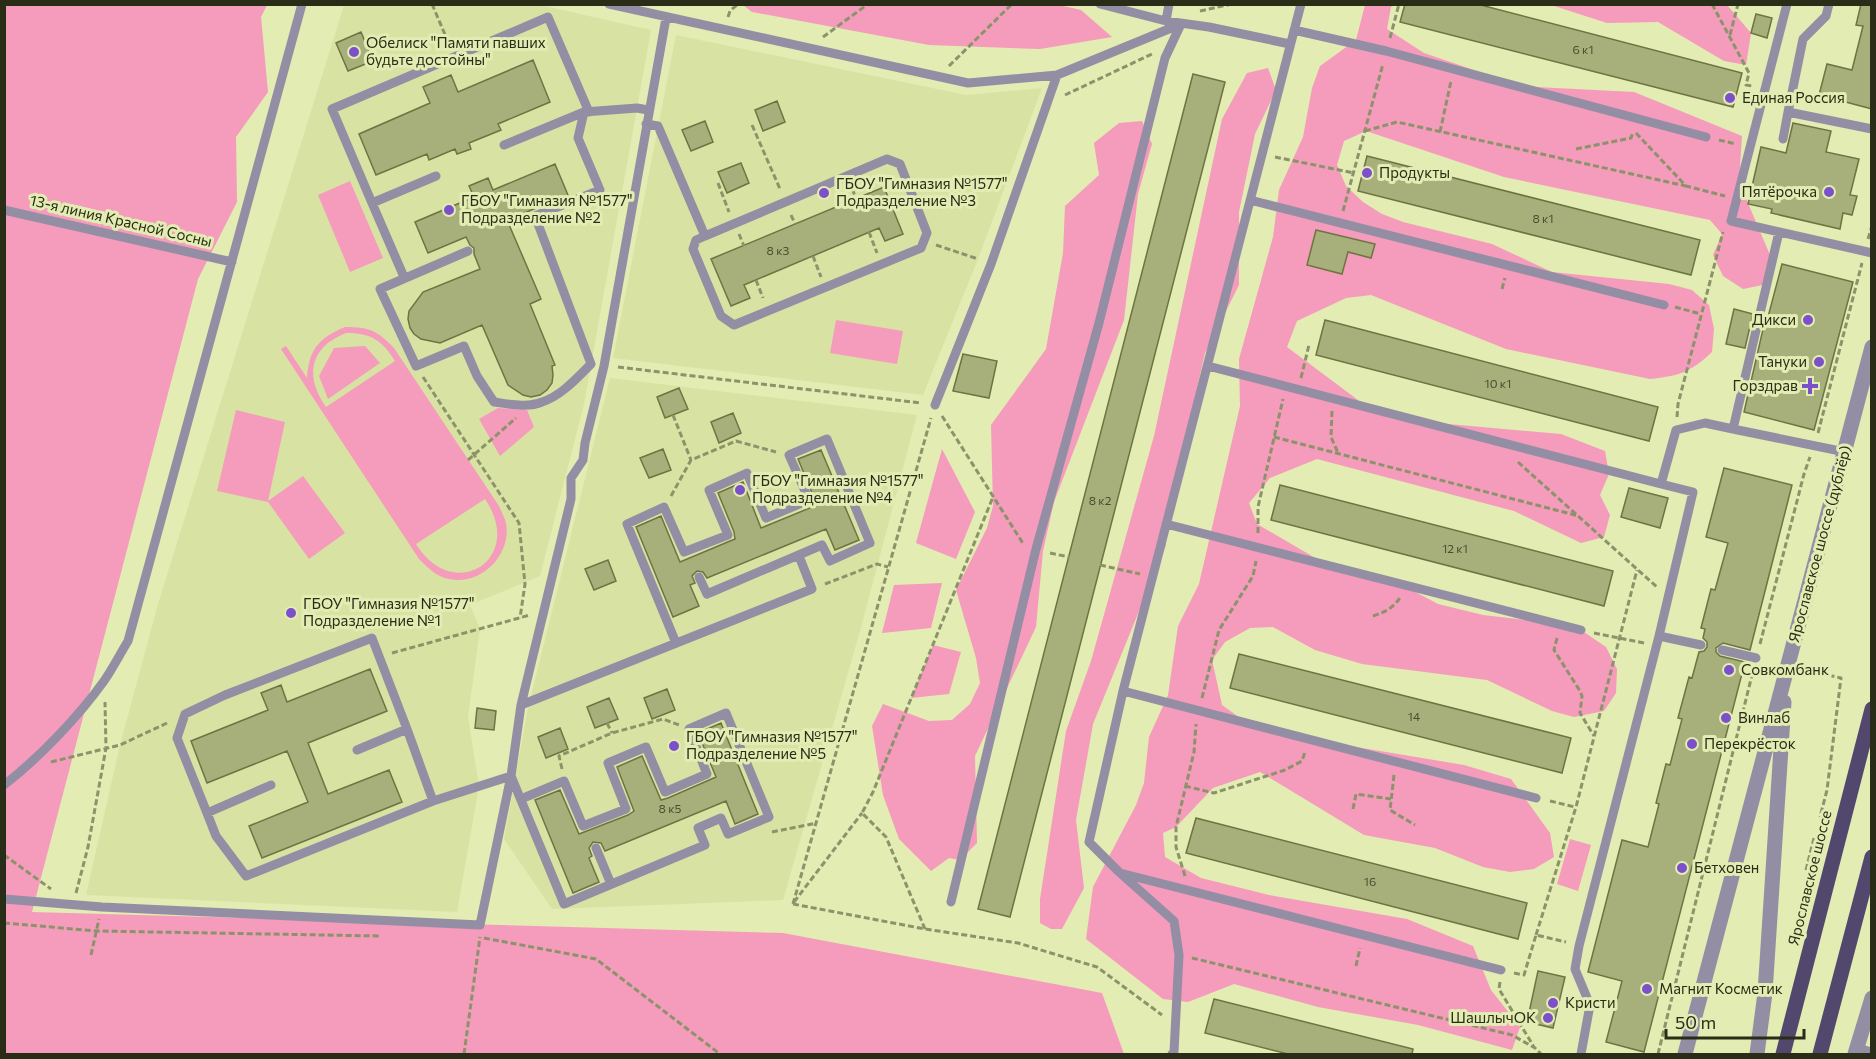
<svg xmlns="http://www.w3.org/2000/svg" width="1876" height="1059" viewBox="0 0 1876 1059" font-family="Commissioner,sans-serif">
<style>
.built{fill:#d8e3a3}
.green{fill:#f59bbc;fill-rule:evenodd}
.building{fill:#a7b07a;stroke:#6c7541;stroke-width:1.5}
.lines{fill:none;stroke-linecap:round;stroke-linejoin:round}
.path{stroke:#8c936b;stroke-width:3;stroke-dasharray:6 3;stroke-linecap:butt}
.service{stroke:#948ea5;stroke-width:9}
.tertiary{stroke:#948ea5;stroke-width:15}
.primary{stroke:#52486e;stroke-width:15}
.poi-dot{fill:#7b50c8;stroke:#e2ecb3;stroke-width:2}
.labels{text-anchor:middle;stroke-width:6;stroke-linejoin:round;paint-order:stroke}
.number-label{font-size:12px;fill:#484e30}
.poi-label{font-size:15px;fill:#292d17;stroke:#e2ecb3;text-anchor:start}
.street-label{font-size:15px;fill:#292d17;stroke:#e2ecb3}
</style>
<rect width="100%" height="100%" fill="#e2ecb3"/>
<path class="built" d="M344,5H540L651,30L584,404L540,576L470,605L480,629L468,717L479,786L457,912L86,895L120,745L158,604Z
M676,35L966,95L1042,88L978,259L923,395L613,358Z
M610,378L917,415L862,624L783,900L552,909L504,839L528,708Z"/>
<path class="green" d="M5,4L267,5L261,17L268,92L236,137L237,202L198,279L32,912L783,933L1102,993L1124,1054H5Z
M743,5H1059L1081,10L1112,37L1040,49L929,45L752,12Z
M1365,5H1395L1391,7L1387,29L1424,53L1512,83L1536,87L1634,92L1742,136L1739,182L1773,262L1768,284L1743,289L1723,276L1713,255L1722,234L1710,220L1504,177L1366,131L1344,141L1337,165L1346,186L1363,202L1382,214L1403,222L1492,244L1552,272L1669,284L1692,290L1709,305L1714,329L1712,352C1691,372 1679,376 1650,379L1506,349L1371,295L1346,298L1297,321L1287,347L1370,409L1393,419L1561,434L1605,451L1609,474L1600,495L1610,515L1604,537L1581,543L1514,511L1317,459L1270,478L1249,503L1257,524L1317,559L1404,586L1438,604L1483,615L1560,624L1581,630L1606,647L1617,669L1616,693L1604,711L1574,717L1552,711L1487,680L1362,664L1315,650L1273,627L1250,628L1225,642L1212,660L1222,705L1240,718L1308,739L1464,765L1511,779L1550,833L1554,857L1534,869L1510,872L1483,867L1435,848L1364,835L1260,772L1213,788L1176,827L1163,833L1165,857L1201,878L1269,895L1407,919L1473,946L1491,990L1520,1027L1512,1050L1418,1025L1318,1007L1234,984L1188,1002L1163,999L1086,939L1093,887L1136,805L1144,783L1149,737L1168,695L1178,626L1199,584L1240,406L1239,359L1273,237L1279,190L1303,137L1312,88L1320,66L1356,40Z
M1551,5H1727L1751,33L1746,65L1724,61L1658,22L1607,23Z
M1268,68L1276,90L1255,134L1239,212V285L1205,353L1166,524V545L1093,724L1076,820L1084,888L1062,929H1051L1040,923V899L1066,731L1091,661L1154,436L1222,119L1247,73Z
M1142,121L1152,144L1138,194L1124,320L1054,502L1043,551L1036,627L975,756L977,843L960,860L949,858L931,871L899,839L883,795L872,726L883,704L929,721L952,720L970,704L980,683L976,658L956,590L987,528L993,506L991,425L1046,349L1063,253L1065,206L1099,175L1094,143L1119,123Z
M350,181L383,258L350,272L318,195Z
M836,320L903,331L897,364L830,353Z
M345,327C369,327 377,330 394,348L499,506C501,511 505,518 506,523C512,555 481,586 449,579C437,577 428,568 419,559L281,349L286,346L307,378C309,349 319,338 345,327ZM346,333C371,333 382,340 395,361L326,407C304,376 310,347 346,333ZM485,499C526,559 454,605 416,544Z
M365,346L380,363L328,399L319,376L334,348Z
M498,408L527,410L534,427L500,456L479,419Z
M236,410L285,422L268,501L303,476L345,533L309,559L268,502L217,491Z
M942,449L975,512L956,559L916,543Z
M942,583L931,628L882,633L894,585Z
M933,645L961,652L949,694L911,698Z
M1570,839L1591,845L1578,891L1557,884Z"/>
<path class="building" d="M1405,4H1477L1742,73L1733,107L1400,22Z
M1861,4H1872V109L1819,95L1827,64L1852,70L1863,26L1856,25Z
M1756,14L1772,18L1767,38L1751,33Z
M361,32L373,61L348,71L336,43Z
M533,60L550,102L498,124L501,130L469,143L471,149L457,154L455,149L429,160L427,154L376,175L359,134L430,103L423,87L451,75L458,92Z
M1193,74L1225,82L1010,917L978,909Z
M777,101L785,122L763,131L755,110Z
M705,121L713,142L691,151L682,130Z
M1793,123L1831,131L1826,152L1859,159L1850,195L1857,196L1852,215L1843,213L1840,229L1771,213L1772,209L1748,204L1761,147L1786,153Z
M1367,156L1700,240L1691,275L1358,191Z
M741,163L749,183L727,193L718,172Z
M555,164L568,195L507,220L541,299L530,304L555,365L552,366L553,375L552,383L547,390L540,395L531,397L523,395L508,385L482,325L440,343L421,339L414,334L410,328L408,319L409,311L423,292L480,269L474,254V248L470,245L466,237L428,253L415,222L474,197L469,186L488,178L493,190Z
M884,187L903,234L885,241L879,228L744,285L750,298L731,306L711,259Z
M1316,230L1375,244L1371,258L1348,252L1342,274L1307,265Z
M1782,264L1853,282L1814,430L1744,412L1766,316L1768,317Z
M1734,309L1753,314L1745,348L1726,344Z
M1325,320L1658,407L1649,441L1316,355Z
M963,354L997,361L989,398L953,391Z
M679,388L688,409L665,418L657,397Z
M733,413L741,433L719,443L711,422Z
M663,449L671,470L649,478L640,458Z
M821,450L859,540L835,550L826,529L707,578L703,572L697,571L692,576L695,583L690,585L699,606L673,617L636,527L661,516L680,562L730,541L735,539L734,532L718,493L743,482L761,528L817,505L798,459Z
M1724,468L1792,485L1750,650L1723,643L1716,648V652L1720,656L1745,662L1644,1052L1606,1042L1622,981L1588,972L1622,840L1648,847L1659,804L1656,803L1666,764L1670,765L1682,719L1678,718L1689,677L1692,678L1699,652L1704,651L1707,647V642L1703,638L1705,629L1701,628L1711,589L1715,590L1728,543L1706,537Z
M1280,485L1613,571L1604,606L1271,520Z
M1629,488L1668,498L1660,528L1621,517Z
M608,560L616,581L594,590L585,569Z
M1239,654L1571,738L1562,773L1230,688Z
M370,669L387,711L308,743L328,794L389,770L402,802L262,858L249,826L308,802L287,751L207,783L191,741L268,710L261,693L281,685L287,702Z
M667,689L675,710L652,719L644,698Z
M609,698L618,719L595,728L587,707Z
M477,708L496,711L494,730L475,728Z
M721,723L758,814L735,824L726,801L605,851L601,843L593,842L589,848L592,856L589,858L599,882L573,893L535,800L560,790L579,834L628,815L634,811L617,767L642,756L661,800L668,798L716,777L698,733Z
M560,728L568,749L546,758L538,737Z
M1196,818L1527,903L1518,939L1186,853Z
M1538,971L1565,977L1553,1028L1527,1022Z
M1214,999L1413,1049L1412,1054H1288L1205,1033Z"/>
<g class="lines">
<path class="path" d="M432,4L449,44
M1712,4L1749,73L1746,85L1752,86
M1200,11L1232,4
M728,17L730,11L738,4
M1730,35L1738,4
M823,37L868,4
M1390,38L1399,4
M949,66L1012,4
M1065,95L1154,53
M752,125L780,189
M1365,131L1397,122L1686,186
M1440,132L1451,81
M1636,133L1686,186L1725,196
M1719,140L1736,144
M1576,149L1631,138L1633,132
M1275,157L1354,173
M718,183L729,212
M852,189L856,198
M1343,211L1383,64
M791,215L795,224
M869,232L877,253
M739,234L744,246
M1868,239L1872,226
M936,245L978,259
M813,256L821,277
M756,280L763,298
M1502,289L1505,278
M1675,307L1701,314
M618,367L921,403
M423,377L519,523L525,584L520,618
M1301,378L1309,345
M1332,411L1331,437L1338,453
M673,415L691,460
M942,416L1024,545
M1677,417L1678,404L1723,232
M1818,433L1862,263
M1274,437L1579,516
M468,460L516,418
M1518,462L1658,588
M671,496L691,460L736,441L776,452
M1258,533V507L1283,399
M1050,553L1069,557
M1100,565L1140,574
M825,584L877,564L888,567
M1373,616C1385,612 1394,608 1401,596
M1594,633L1644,643
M1557,638L1554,650L1580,691L1582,696L1580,713L1594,736
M1760,644L1804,474L1810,457
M392,653L530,615
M1811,671L1841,678L1827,790L1820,817
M1202,698L1219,630L1253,576L1256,561
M607,723L612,733
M51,762L120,745L167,723
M562,769L559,756L612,733L663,719L679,725
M1394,775L1390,810L1415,825
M1185,786L1214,793L1285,770L1302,761L1305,752
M1550,801L1575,807
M1353,809L1356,794L1391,799
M772,832L817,823
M4,855L51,889
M1806,870L1814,838
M1185,876L1176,847V827L1194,752L1196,724
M76,893L88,847L106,748L105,702
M794,902L862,813
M793,904L931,418
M793,904L925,929L1018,943L1097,967L1162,1015
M4,923L97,931L381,936
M925,929L886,837L862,813L873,792L993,497
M1536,935L1576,807L1637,570
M484,938L596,959L720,1054
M91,955L99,919
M1192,958L1512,1035L1535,1048L1541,1054
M1356,966L1360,948
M1514,973L1524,975L1536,935L1566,942
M1500,982L1499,989L1534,1047
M464,1054L480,937
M1658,1054L1753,671"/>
<path class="service" d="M609,4L968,83L1057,75L1181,24
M1100,4L1166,21L1209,27L1290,44
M1787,4L1731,221L1872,253
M1829,4L1826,16L1803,39L1788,112L1872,129
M1166,21L1169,4
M1294,30L1386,51L1706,137
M646,124L658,126L705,236L696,240L693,249L721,316L734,325L921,248L927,233L900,164L887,159L705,236
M1783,139L1788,112
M504,145L584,112
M1250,200L1664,305
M372,203L332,109L548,17L589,112
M4,210L232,262
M468,251L380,289L416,366L464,346L477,376L494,402C509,404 528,408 542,402C561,396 577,378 591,364
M404,277L372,203L436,176
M591,364L535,216L600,190L578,138L584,112L637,108L648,110
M1208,366L1661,484
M935,405L991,264L1057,75
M1733,429L1845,452
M1166,524L1581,630
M1659,636L1693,492L1661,484L1676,430L1705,423L1733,429L1779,232
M676,643L627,524L664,507L684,552L728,535L709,490L747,473L766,518L809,500L789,455L827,439L870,543L830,561L822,545L707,594L699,577
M1722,650L1756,658
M1123,691L1536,798
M521,705L812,589L799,556
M407,729L433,801
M4,785C39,758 79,716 104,681C113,668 120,654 128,641L302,4
M271,785L207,813L216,836L246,876L433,801L511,776L564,904L705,845L698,828L721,818L728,834L769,817L726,713L689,729L707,774L665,792L646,747L608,763L626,809L583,826L564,781L521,799
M207,813L177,738L185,714L225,695L372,638L407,729L357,750
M596,848L611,884
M1120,873L1501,970
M4,899L102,907L480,925L511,776L521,705L571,499V478L583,460L585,443L604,366L666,18
M951,902L1036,549L1099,323L1165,58L1181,24
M1857,1048L1872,1052
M1172,1054L1174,1052L1179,955L1174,921L1119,872L1089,842L1123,691L1301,4
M1581,1054L1590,1005L1575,969L1579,946L1659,636L1701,645"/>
<path class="tertiary" d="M1685,1054L1872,347
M1757,1054L1765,993L1784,702
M1855,1054L1872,998"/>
<path class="primary" d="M1783,1054L1872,709
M1820,1054L1872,857"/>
</g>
<g class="poi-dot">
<circle cx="354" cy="52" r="6"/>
<circle cx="1730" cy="98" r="6"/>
<circle cx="1367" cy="173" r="6"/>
<circle cx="1829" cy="192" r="6"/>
<circle cx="824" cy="193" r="6"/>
<circle cx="449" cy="210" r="6"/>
<circle cx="1808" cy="320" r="6"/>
<circle cx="1819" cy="362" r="6"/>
<path d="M1807 377h6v6h6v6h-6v6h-6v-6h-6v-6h6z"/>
<circle cx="740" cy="490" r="6"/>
<circle cx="291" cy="613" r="6"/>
<circle cx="1729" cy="670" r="6"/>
<circle cx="1726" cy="718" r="6"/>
<circle cx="1692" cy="744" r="6"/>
<circle cx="674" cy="746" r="6"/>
<circle cx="1682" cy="868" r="6"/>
<circle cx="1647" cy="989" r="6"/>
<circle cx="1553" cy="1003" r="6"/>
<circle cx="1548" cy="1018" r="6"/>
</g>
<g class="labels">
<g class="number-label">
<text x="1583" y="54">6 к1</text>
<text x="1543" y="223">8 к1</text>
<text x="778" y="255">8 к3</text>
<text x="1498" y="388">10 к1</text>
<text x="1100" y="505">8 к2</text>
<text x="1455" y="553">12 к1</text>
<text x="1414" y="721">14</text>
<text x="670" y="813">8 к5</text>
<text x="1370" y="886">16</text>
</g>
<g class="poi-label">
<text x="366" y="48">Обелиск "Памяти павших<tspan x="366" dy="17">будьте достойны"</tspan></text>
<text x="1742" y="103">Единая Россия</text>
<text x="1379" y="178">Продукты</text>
<text x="836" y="189">ГБОУ "Гимназия №1577"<tspan x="836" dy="17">Подразделение №3</tspan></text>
<text x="1817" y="197" text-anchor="end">Пятёрочка</text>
<text x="461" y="206">ГБОУ "Гимназия №1577"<tspan x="461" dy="17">Подразделение №2</tspan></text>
<text x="1796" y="325" text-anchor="end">Дикси</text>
<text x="1807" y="367" text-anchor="end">Тануки</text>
<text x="1798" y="391" text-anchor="end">Горздрав</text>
<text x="752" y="486">ГБОУ "Гимназия №1577"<tspan x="752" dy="17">Подразделение №4</tspan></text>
<text x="303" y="609">ГБОУ "Гимназия №1577"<tspan x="303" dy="17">Подразделение №1</tspan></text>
<text x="1741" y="675">Совкомбанк</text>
<text x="1738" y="723">Винлаб</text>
<text x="686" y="742">ГБОУ "Гимназия №1577"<tspan x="686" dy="17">Подразделение №5</tspan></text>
<text x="1704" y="749">Перекрёсток</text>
<text x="1694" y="873">Бетховен</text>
<text x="1659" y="994">Магнит Косметик</text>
<text x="1565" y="1008">Кристи</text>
<text x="1536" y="1023" text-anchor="end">ШашлычОК</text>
</g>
<g class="street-label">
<text transform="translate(121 221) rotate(13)" y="5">13-я линия Красной Сосны</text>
<text transform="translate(1820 544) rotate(-75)" y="5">Ярославское шоссе (дублёр)</text>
<text transform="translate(1810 878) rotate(-76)" y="5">Ярославское шоссе</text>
</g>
</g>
<rect width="1876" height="1059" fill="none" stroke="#292d17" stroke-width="12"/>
<path d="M1666 1029v9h138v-9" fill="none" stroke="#292d17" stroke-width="3"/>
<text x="1675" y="1029" font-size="18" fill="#292d17" stroke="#e2ecb3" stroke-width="4.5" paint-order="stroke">50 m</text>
</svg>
